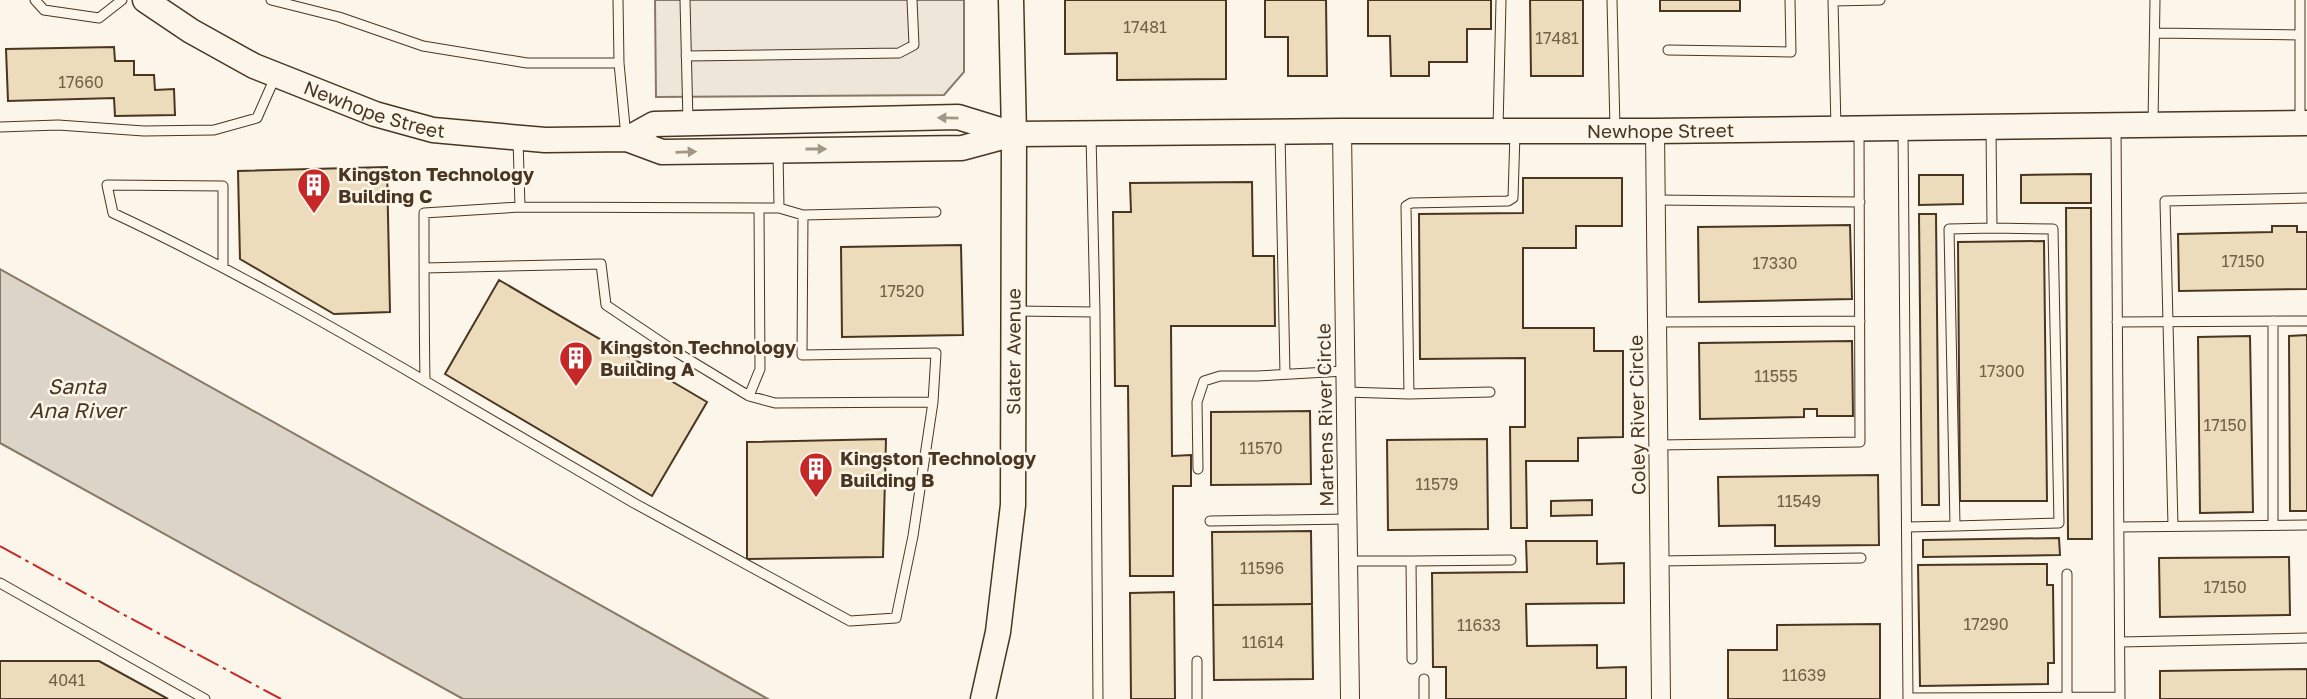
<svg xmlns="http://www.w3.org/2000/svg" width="2307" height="699" viewBox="0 0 2307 699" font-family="'Golos Text',sans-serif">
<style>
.green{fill:#ede6d9;stroke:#887966;stroke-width:2}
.water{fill:#dcd4c6;stroke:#887966;stroke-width:2}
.building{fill:#ecdcbc;stroke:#4a3520;stroke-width:2}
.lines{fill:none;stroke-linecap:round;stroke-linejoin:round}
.lane-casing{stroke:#4a3520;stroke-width:11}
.street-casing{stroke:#4a3520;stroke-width:20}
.secondary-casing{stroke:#4a3520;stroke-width:27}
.lane{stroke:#fbf6e9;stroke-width:9}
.street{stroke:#fbf6e9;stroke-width:18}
.secondary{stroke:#fbf6e9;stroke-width:24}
.power{stroke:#c62828;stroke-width:2;stroke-dasharray:24 5 3.5 5;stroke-linecap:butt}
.oneway{fill:#a29684}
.labels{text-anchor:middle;stroke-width:5;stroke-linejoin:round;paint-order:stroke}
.number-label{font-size:16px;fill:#725f47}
.street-label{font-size:19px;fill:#4a3520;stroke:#fbf6e9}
.poi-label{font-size:19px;font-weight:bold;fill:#4a3520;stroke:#fbf6e9;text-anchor:start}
.water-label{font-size:21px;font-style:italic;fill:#4a3520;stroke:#fbf6e9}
</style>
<rect width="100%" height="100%" fill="#fbf6e9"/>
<path class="green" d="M655,0H964V72L944,95L656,97Z"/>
<path class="water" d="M0,269L768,699H463L0,443Z"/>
<path class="building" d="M1065,0H1226V79L1117,80V53L1065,54Z
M1265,0H1326L1327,76H1288V37H1265Z
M1368,0H1491V29H1467V62H1429V76H1391L1390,36H1368Z
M1530,0H1583V76H1531Z
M1660,0H1740V11H1660Z
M114,47L115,61H134V75H154L155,90L174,89L175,115L115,116L114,98L8,101L6,49Z
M387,167L390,312L334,314L240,259L238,171Z
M2091,174V203H2021V175Z
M1919,175H1963V204L1919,205Z
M1523,178H1622V226H1576V248H1523V328H1594V351H1623V437L1578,438V461H1526L1527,528H1511L1510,427H1525V358L1420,359L1419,214L1523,213Z
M1252,182L1253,256H1274L1275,326H1171L1172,456L1191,455V486H1173V576H1130L1128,386H1115L1113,212H1131L1130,183Z
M2066,208H2091L2092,539H2068Z
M1919,214H1936L1939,505H1922Z
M1850,225L1852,299L1699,302L1698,227Z
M2272,226H2297V232H2307V289L2179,291L2178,234L2272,232Z
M2044,241L2047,501H1960L1958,242Z
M961,245L963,335L842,337L841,247Z
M499,280L707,402L652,496L445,374Z
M2307,335V511H2290L2289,336Z
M2250,336L2253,512L2200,513L2198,337Z
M1852,341L1853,416H1817V409H1804V417L1700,419L1699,343Z
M1310,411L1311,484L1211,485V412Z
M886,439L883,557L747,559V442Z
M1487,439L1488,529L1388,530L1387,440Z
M1878,475L1879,545L1775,546V525L1719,526L1718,477Z
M1592,500V515L1551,516V501Z
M1311,531L1312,604L1213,605L1212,532Z
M2059,538L2060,555L1923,557V540Z
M1526,541H1597V564L1624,563V603L1526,604L1527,646L1597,645V668L1626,667V699H1446V667H1433L1432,573L1527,572Z
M2289,557L2290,615L2160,617L2159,558Z
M2047,564V585H2053L2054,663H2048V684L1920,686L1918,565Z
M1174,592L1175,699H1131L1130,593Z
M1312,604L1313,679L1214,680L1213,605Z
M1880,624V699H1728V650H1777V625Z
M0,661H99L168,699H0Z
M2307,669V699H2160V671Z"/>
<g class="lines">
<g class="lane-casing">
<path id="lane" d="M35,0L44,10L99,18L122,0
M271,0L339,17L423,46L527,63H619
M618,0L619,63L626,137
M685,0L688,121
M1612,0L1615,129
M1833,0L1836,128
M2300,0V121
M1833,1L1880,0
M2155,33L2300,35
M1668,50L1791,52L1790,0
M686,56L899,53L914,45L912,0
M2153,123L2155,0
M0,127L58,125L144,131L214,130L257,118L276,75
M2116,127L2120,699
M1498,129L1501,0
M1903,130L1908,699
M1280,133L1285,374
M1091,135L1095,312
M1656,200L1860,202
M520,207L779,208L778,151
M779,208L803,215L802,355L936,353L933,402
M803,215L936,212
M223,267V186L107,185L113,213C220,263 322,321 425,381
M424,268L601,264L606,305L673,350L749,396L775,403L933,402L913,536L896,618L850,621L634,503L425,381C424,325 424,269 424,213L520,207L518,139
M1015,311L1095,312L1098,699
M2273,321V525
M1657,322L1860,321
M2117,322L2307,321
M1346,392L1409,394L1406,206L1411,203L1508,201L1513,198L1515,133
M1409,394L1490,392
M749,396L760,369L759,208
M1658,445L1860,442L1859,129
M1198,469L1197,402L1204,381L1220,376H1257L1345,371
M1210,521L1348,519
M1955,526L2059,523L2053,229L1992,228
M2173,526L2165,201L2307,198
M1907,527L1955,526L1949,229L1992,228L1991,129
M2119,527L2307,525
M1348,561H1411L1412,659
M1411,561L1511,560
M1659,561L1861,558
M2067,574V697
M0,583L205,699
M2120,642L2307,638
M1424,679V699
M1908,698L2120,697
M1197,699V661"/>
</g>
<g class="street-casing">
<path id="street" d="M1342,131L1350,699
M1655,131L1661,699"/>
</g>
<g class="secondary-casing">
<g id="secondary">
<path id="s1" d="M145,0L191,31L254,66L375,114L433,130L545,140L627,139L662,152L962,148L1014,134L1342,131H1655L2307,123"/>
<path d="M627,139L654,124L958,117L1013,134"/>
<path id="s2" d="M983,699L998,632L1013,505L1014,134L1011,0"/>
</g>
</g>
<use href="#lane" class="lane"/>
<use href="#street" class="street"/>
<use href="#secondary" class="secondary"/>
<path class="power" d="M0,546L117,611L281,699"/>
</g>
<defs><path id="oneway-solid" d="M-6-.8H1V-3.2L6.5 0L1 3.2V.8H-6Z" transform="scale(1.75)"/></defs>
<g class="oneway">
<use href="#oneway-solid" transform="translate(948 118) rotate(-179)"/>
<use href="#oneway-solid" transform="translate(816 149)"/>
<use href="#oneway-solid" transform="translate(686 152) rotate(-2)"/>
</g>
<defs>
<g id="building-pin" transform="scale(1.75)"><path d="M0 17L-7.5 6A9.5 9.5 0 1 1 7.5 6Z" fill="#c62828" stroke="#fbf6e9"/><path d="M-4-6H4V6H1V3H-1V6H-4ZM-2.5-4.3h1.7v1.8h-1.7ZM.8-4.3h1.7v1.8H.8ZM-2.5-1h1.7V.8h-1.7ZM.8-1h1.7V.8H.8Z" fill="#fff"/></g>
</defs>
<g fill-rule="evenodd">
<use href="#building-pin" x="314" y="185"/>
<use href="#building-pin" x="576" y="358"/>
<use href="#building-pin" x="816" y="469"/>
</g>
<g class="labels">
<g class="number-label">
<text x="1145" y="33">17481</text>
<text x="1557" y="44">17481</text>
<text x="81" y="88">17660</text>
<text x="2243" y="267">17150</text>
<text x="1775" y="269">17330</text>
<text x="902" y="297">17520</text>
<text x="2002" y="377">17300</text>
<text x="1776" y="382">11555</text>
<text x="2225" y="431">17150</text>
<text x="1261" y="454">11570</text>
<text x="1437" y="490">11579</text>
<text x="1799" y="507">11549</text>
<text x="1262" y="574">11596</text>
<text x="2225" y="593">17150</text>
<text x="1986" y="630">17290</text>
<text x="1479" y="631">11633</text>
<text x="1263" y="648">11614</text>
<text x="1804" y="681">11639</text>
<text x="67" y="686">4041</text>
</g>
<g class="street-label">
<text dy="7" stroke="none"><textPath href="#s1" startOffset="256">Newhope Street</textPath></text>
<text dy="7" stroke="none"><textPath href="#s1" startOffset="1550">Newhope Street</textPath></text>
<text dy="7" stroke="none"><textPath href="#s2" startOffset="350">Slater Avenue</textPath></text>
<text transform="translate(1325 415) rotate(-91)" y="7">Martens River Circle</text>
<text transform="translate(1637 415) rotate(-91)" y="7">Coley River Circle</text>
</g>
<g class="poi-label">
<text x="338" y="181">Kingston Technology<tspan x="338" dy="22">Building C</tspan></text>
<text x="600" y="354">Kingston Technology<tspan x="600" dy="22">Building A</tspan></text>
<text x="840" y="465">Kingston Technology<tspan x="840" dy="22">Building B</tspan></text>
</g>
<g class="water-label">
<text x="77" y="394">Santa<tspan x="77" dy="24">Ana River</tspan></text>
</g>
</g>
</svg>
